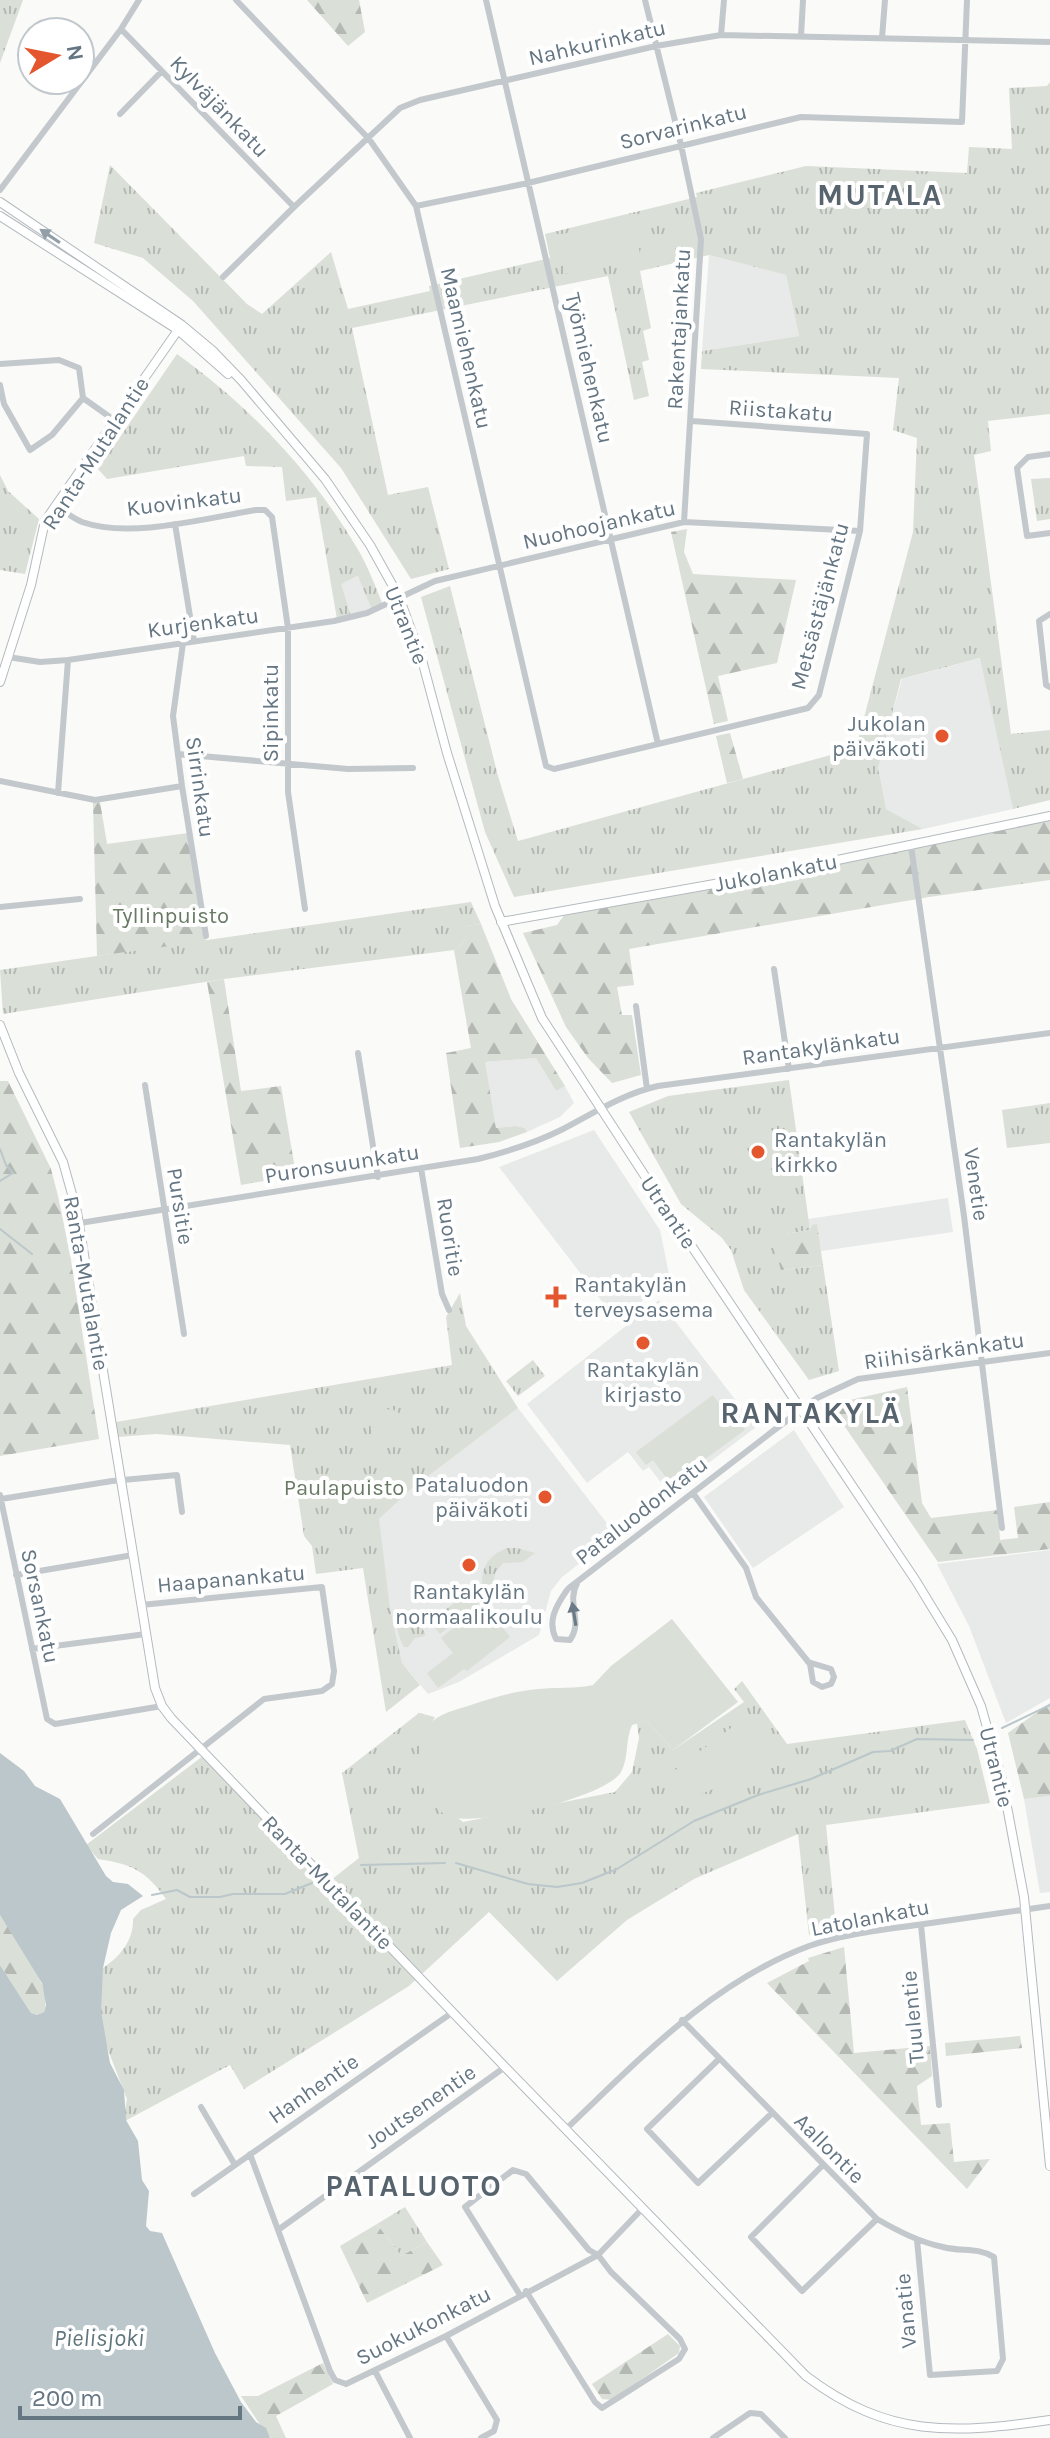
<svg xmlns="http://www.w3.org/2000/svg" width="1050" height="2438" viewBox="0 0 1050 2438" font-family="Karla,sans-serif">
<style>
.built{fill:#e8e9e9}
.grass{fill:url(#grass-tufts)}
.forest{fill:url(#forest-firs)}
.pitch{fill:#dadfd7}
.water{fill:#bbc7cb}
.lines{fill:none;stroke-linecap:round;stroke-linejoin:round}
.stream{stroke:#bbc7cb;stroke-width:2}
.secondary-casing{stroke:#b3babf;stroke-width:10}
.street{stroke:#c3c8cc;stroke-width:6}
.secondary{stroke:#fff;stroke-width:8}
.oneway{fill:#939fa8}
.oneway2{fill:#6a7a87}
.poi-dot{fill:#e4572e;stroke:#fff;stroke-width:3}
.labels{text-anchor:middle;stroke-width:8;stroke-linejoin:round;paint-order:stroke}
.street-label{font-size:22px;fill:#657683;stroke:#fff}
.poi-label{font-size:22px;fill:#657683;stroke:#fff;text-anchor:end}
.park-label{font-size:22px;fill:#687a64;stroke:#fff}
.water-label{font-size:24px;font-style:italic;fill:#60757c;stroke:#fff}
.district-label{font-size:30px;font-weight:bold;letter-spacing:2px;fill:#57646e;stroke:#fff}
</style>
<defs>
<pattern id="grass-tufts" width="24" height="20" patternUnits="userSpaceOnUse" patternTransform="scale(2)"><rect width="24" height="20" fill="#dadfd7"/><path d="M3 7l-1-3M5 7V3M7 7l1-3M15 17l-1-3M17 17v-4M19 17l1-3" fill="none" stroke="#b4b9b4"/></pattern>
<pattern id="forest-firs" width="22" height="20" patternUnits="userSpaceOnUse" patternTransform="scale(2)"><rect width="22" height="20" fill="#dadfd7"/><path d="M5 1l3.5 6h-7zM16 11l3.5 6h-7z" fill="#b4b9b4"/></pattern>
</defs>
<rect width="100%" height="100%" fill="#fafaf8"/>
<path class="built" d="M709,255L786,275L799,336L702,351Z
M359,576L372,610L351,616L340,584Z
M981,658L1013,809L923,829L886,809L877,768L902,679Z
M536,1058L556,1091L565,1086L574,1103L560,1117L527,1132L525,1128L516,1126L496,1128L484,1062Z
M594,1130L660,1230L670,1279L617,1321L499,1167Z
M948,1198L953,1232L821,1251L817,1225L810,1230L808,1219Z
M659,1300L756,1427L669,1493L649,1467L643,1471L628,1452L587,1483L527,1404Z
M518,1408L616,1535L562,1577L551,1591L539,1635L459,1682L428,1694L402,1663L390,1608L378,1519L410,1490Z
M794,1430L844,1507L753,1568L704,1497Z
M1050,1550V1698L1006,1723L969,1626L937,1564Z
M1050,1796V1892L1040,1893L1024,1799Z"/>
<path class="grass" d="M0,0H23L0,63Z
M1050,82V414L988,421L991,451L974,455L1011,734L1050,730V800L1013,809L980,658L901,679L878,768L886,809L923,829L514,897L485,832L421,597L450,586L498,776L518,841L856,748L913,532L917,438L893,430L899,378L701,369L702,351L799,336L786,275L709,255L640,271L651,328L643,331L649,360L642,362L649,396L634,400L608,276L352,328L388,495L428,487L449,569L411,579L341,468L193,301L143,258L94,243L110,165L247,304L262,314L331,252L348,309L430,291L429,286L550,258L545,234L697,197L696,193L806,166L967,173L969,147L1012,149L1009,88L1047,86Z
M177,354C251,408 310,469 357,548C368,566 375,586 383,605L372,610L358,576L341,584L351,616L337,619L316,497L286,501L282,467L246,466L244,456L107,479L98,469Z
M0,475L8,491L39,519L25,574L0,570Z
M1050,478V519L1037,521L1031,479Z
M471,902L481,924L466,926V938L459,948L454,950L224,979L3,1014L0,970Z
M789,1080L810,1230L785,1234L782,1270L823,1265L839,1371L809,1380L744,1290L731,1250L722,1238L681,1204L629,1112L668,1096Z
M1050,1103V1143L1007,1148L1002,1110Z
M460,1293L466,1326L518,1408L410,1490L379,1519L390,1608L402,1663L420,1685L386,1712L363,1568L316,1574L312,1546L304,1536L290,1445L156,1434L118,1437L116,1422L452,1365L446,1317Z
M533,1360L545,1376L518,1396L506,1381Z
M507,1548H517L535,1553L523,1562L503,1563L495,1573L493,1585L483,1593C479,1571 486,1556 507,1548Z
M474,1596L482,1601L440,1634L435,1628C442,1608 454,1601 474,1596Z
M406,1610L414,1616L425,1633V1636L415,1638L408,1647H404C399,1638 396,1628 397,1618Z
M742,1681L787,1744L965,1720L977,1749L990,1803L826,1825L836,1927L809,1935L798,1834L694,1879L627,1920L557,1981L489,1912L409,1986L244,2089L230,2065L123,2122L127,2099L103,2037L98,2009L103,1968C120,1957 134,1940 133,1919L141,1910L166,1899C146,1871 132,1864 98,1859L86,1845L203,1756L326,1884L359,1858L342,1773L419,1713L435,1717L425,1735L423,1779L443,1806L463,1822L615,1792L632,1772L639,1738L637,1723L647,1721L673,1750L744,1702L734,1689Z
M405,2207L427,2242L401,2256L377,2224Z"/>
<path class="forest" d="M307,0H359L365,32L348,46Z
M687,529L684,552L693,574L796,580L777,663L718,676L728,721L714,724L671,532Z
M730,733L743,779L727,783L716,736Z
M100,802L107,844L188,833L206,941L97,956L93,803Z
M1050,818V880L929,897L629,949L634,985L617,987L622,1015H632L641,1075L612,1083L588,1058L566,1027L523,933L557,925L565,914L922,847Z
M481,924L511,999L565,1086L556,1091L536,1058L485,1062L496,1128L516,1126L525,1128L527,1132L499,1142L460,1148L446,1053L471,1048L454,950L459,948L466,938L465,926Z
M224,979L241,1091L281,1086L296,1175L241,1185L207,982Z
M0,1081H8L51,1169L58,1196L70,1254L99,1439L0,1456Z
M817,1224L823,1265L781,1270L776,1253V1240L785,1234L810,1230L812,1225Z
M907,1387L922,1503L931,1518L998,1510L1000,1540L1018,1538L1014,1507L1050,1502V1549L938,1562L834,1411L850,1400Z
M1050,1703V1796L1024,1799L1008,1733Z
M0,1915C15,1940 53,1982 44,2012L37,2015L31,2013L0,1965Z
M844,1947L854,2053L930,2046L932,2076L917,2086L921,2125L950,2123L954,2162L990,2159L967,2189L767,1983L809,1961L808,1958Z
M1020,2036L1022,2048L946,2056L945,2043Z
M377,2224L401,2256L427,2242L443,2265L367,2303L340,2246Z
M668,2334L680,2346L679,2353L612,2400L602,2399L592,2384Z
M323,2363L333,2384L276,2416L286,2438H271L267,2435L241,2396H258Z"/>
<path class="pitch" d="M632,219L641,258L565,274L558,235Z
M713,1395L726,1413L731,1410L745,1430L671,1484L653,1460L646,1465L636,1452Z
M392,1409L399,1413V1416L395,1418L397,1441L401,1443L397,1447L373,1449L369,1412Z
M484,1603L510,1637L467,1671L464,1669L438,1688L427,1673L453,1653L441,1638Z
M672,1619L738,1702L673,1750L647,1721L632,1725C625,1740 629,1758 621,1772C606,1798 475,1828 448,1816C430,1808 419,1785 420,1766C420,1752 423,1730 434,1720C443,1713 457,1709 468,1706C491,1698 514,1691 539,1689C556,1687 576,1689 593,1685L611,1666Z
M744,1718L753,1723L779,1761L692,1798L674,1771Z"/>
<path class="water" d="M0,1753L24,1771L35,1786L60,1799L106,1876L113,1882L128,1884L143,1896L121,1910L111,1933L103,1968L101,2011L110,2063L124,2090L126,2120L138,2141L142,2180L149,2191L146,2226L150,2231L162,2233L215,2353L241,2402L256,2422L266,2428L270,2438H0V1965L31,2013L37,2015L44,2012L46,2005L42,1983L0,1915Z"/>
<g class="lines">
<path class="stream" d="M0,1149L6,1165L13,1173L0,1181
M0,1229L32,1254
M1002,1728L1050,1705
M456,1863L528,1884L557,1887L582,1883L617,1869L694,1821L758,1795L811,1779L873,1752L890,1751L917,1739L973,1740
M361,1865L445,1863
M152,1895L177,1890L190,1897H220L233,1894H285L312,1883"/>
<g class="secondary-casing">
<path id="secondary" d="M0,202L182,325L212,350L241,380L325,479L370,545L399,597L422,660L447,753L495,906L542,1018L654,1190L916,1581L952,1640L981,1706L1002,1780L1024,1897L1050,2166
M0,216L178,330L228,374
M0,682L31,585L45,521L178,330
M501,922L765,875L1050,816
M0,1025L19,1073L63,1162L77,1212L155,1688L162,1706L171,1718L505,2067L806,2376C888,2438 952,2434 1050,2420"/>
</g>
<path class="street" d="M236,0L369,139L416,206L546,766L554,769L808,708L819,695L860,531L867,434L692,421
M486,0L658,744
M645,0L681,145L701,239L684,522
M121,29L294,207
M721,35L724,0
M801,36L803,0
M882,38L885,0
M120,114L161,72
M0,190L121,29L139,0
M416,206L528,183L801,117L962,122L967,0
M223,277L294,207L400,108L420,100L656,46L721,35L1050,42
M0,364L59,360L79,368L83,398L52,435L30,450L4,404L0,385
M83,398L114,420
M1050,454L1028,457L1017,468L1027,536L1050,533
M55,505C64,511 72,518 82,522C131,539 206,518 256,510H265L272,517L288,628V792L305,909
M175,524L194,641
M1050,614L1039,621L1046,685L1050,687
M183,643L173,716L182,786L206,936
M8,657L40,662L68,660L334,621L367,613L435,581L684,522L860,531
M178,754L348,769L413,768
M0,781L95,800L182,786
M58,793L68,660
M911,846L964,1216L1002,1528
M0,907L80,899
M774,969L789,1069
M636,1006L647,1089
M358,1053L378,1177
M145,1085L184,1334
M421,1168L442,1294L449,1310
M80,1223L478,1159C506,1152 535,1143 561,1130C592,1114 622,1094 658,1086L1050,1033
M693,1493L746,1568L756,1597L810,1664L813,1682L822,1687L831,1684L834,1677L831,1669L808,1662
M0,1495L47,1719L55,1724L162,1706
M1,1499L112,1481L177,1475L182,1512
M16,1575L133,1555
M578,1581C565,1605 584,1619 570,1640L556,1639C547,1621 556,1606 567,1590L569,1588L773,1431L817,1398L858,1379L1050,1353
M32,1649L146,1634
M93,1834L264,1699L322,1691L332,1684L334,1671L322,1587L141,1605
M921,1925L939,2105
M682,2020L877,2219C898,2231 919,2242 943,2247C961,2252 978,2247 994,2257L1003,2359L997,2371L930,2375L917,2240
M718,2060L647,2129L698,2183L771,2114
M201,2107L235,2165
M567,2128C641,2058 712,1982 809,1946C844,1934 881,1930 917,1925C961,1919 1006,1912 1050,1906
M250,2154L330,2371L335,2380L346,2384L446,2336L598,2255L642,2209
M822,2166L751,2237L802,2291L877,2219
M194,2194L453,2012
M278,2230L505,2067
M520,2295L465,2207L513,2170L526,2174L589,2250L598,2255L611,2272L680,2339L685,2349L679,2359L602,2408L595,2402L526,2291
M446,2336L497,2420L494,2431L481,2438
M375,2371L410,2438
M713,2438L750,2413L761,2414L785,2438"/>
<use href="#secondary" class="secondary"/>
</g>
<defs><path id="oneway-solid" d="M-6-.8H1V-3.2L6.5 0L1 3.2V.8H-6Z" transform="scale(2)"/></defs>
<use class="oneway" href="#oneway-solid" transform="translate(50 236) rotate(-146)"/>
<use class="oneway2" href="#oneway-solid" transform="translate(574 1614) rotate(-99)"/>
<g class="poi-dot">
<circle cx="942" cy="736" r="8"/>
<circle cx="758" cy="1152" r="8"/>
<path d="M552 1285h8v8h8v8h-8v8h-8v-8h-8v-8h8z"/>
<circle cx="643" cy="1343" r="8"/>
<circle cx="545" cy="1497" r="8"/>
<circle cx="469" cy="1565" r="8"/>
</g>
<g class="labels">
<g class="street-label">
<text transform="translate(597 42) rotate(-13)" y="8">Nahkurinkatu</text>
<text transform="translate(220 106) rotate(46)" y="8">Kylväjänkatu</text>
<text transform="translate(683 126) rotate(-14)" y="8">Sorvarinkatu</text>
<text transform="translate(678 329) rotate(-87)" y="8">Rakentajankatu</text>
<text transform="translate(467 348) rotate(77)" y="8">Maamiehenkatu</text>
<text transform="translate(590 368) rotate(77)" y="8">Työmiehenkatu</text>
<text transform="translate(781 410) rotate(4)" y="8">Riistakatu</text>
<text transform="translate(95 453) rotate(-57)" y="8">Ranta-Mutalantie</text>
<text transform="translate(184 501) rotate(-7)" y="8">Kuovinkatu</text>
<text transform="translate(599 524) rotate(-13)" y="8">Nuohoojankatu</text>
<text transform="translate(819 606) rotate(-75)" y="8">Metsästäjänkatu</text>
<text transform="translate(203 622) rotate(-8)" y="8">Kurjenkatu</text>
<text transform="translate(407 625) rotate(68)" y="8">Utrantie</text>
<text transform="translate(270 713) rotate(-90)" y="8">Sipinkatu</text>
<text transform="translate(201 787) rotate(82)" y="8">Sirrinkatu</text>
<text transform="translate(776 872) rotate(-11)" y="8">Jukolankatu</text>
<text transform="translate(821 1046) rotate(-8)" y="8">Rantakylänkatu</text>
<text transform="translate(342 1163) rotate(-9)" y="8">Puronsuunkatu</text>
<text transform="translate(977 1184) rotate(82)" y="8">Venetie</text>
<text transform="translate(181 1206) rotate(81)" y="8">Pursitie</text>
<text transform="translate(669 1212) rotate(56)" y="8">Utrantie</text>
<text transform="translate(451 1237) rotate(81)" y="8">Ruoritie</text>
<text transform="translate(87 1283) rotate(80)" y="8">Ranta-Mutalantie</text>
<text transform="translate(944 1350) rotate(-8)" y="8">Riihisärkänkatu</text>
<text transform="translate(641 1510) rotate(-38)" y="8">Pataluodonkatu</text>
<text transform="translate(231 1578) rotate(-5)" y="8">Haapanankatu</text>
<text transform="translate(41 1606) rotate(78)" y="8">Sorsankatu</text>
<text transform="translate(997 1767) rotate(76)" y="8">Utrantie</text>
<text transform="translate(328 1882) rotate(46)" y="8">Ranta-Mutalantie</text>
<text transform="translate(870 1917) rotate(-11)" y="8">Latolankatu</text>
<text transform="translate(912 2017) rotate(-95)" y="8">Tuulentie</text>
<text transform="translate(313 2088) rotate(-35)" y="8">Hanhentie</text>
<text transform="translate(420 2106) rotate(-35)" y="8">Joutsenentie</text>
<text transform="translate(830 2148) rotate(45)" y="8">Aallontie</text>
<text transform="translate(905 2311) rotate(-95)" y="8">Vanatie</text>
<text transform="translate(423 2325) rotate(-27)" y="8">Suokukonkatu</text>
</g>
<g class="poi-label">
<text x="926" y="731">Jukolan<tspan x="926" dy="25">päiväkoti</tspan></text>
<text x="774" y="1147" text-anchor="start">Rantakylän<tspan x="774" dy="25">kirkko</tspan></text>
<text x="574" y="1292" text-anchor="start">Rantakylän<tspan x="574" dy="25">terveysasema</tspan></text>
<text x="643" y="1377" text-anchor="middle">Rantakylän<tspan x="643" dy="25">kirjasto</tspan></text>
<text x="529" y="1492">Pataluodon<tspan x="529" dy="25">päiväkoti</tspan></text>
<text x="469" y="1599" text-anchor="middle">Rantakylän<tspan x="469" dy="25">normaalikoulu</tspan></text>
</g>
<g class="park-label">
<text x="171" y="923">Tyllinpuisto</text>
<text x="344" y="1495">Paulapuisto</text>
</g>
<g class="water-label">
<text x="99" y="2346">Pielisjoki</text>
</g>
<g class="district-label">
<text x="880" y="205">MUTALA</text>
<text x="811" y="1423">RANTAKYLÄ</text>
<text x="414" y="2196">PATALUOTO</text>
</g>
</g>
<g transform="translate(56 56) rotate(80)"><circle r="38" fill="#ffffff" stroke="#c1c8cd" stroke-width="2"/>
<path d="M0-6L14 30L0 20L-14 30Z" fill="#e4572e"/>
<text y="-12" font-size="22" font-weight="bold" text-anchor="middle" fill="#657683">N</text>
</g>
<path d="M20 2406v12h220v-12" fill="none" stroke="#657683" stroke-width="4"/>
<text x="32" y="2406" font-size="24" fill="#657683" stroke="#ffffff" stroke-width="6" paint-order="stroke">200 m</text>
</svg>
